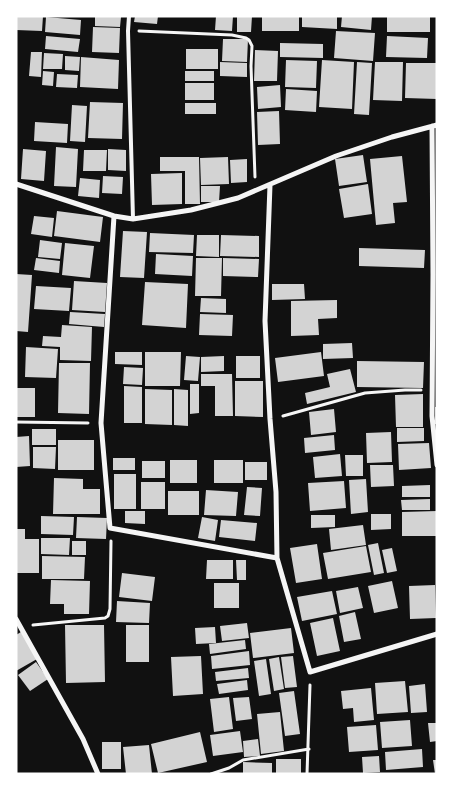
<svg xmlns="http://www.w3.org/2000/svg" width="453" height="790" viewBox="0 0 453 790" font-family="Overpass,sans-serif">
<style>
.building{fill:#d3d3d3}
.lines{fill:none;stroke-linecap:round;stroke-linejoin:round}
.path{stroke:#f5f5f5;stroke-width:3}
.service{stroke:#f5f5f5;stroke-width:4}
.minor{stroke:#f5f5f5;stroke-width:5}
</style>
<rect width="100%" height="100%" fill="#111"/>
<path class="building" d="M16,16H43L42,31L16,30Z
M95,16L121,17L120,27L95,26Z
M135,16H158L157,24L134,22Z
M216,16H233L232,31L215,30Z
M237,16H252L251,32H237Z
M262,16H299V31H262Z
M302,16H337V29L302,27Z
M342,16H372L371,30L341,27Z
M387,16H430V32H387Z
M46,17L81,20L80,35L45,32Z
M93,27L120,28L119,53L92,52Z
M336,31L375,33L373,61L334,58Z
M46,36L80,39L78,52L45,49Z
M387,36L428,38L427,58L386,57Z
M223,39H248L247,62L222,61Z
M280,43L323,44V58L280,57Z
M186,49H218V69H186Z
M255,50L278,51L277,81H254Z
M31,52H42L41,77L29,76Z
M44,53L63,54L62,69H43Z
M65,56L80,57L79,71L65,70Z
M81,57L119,60L118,89L80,87Z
M286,60L317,61L316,88L285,87Z
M322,60L354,62L352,109L319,107Z
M220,62L247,63V77L220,76Z
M357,62L372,63L369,115L354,114Z
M375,62H403L402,101L373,100Z
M406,63H437V99L405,98Z
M43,71L54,72L53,86L42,85Z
M185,71H214V81H185Z
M57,74L78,75L77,88L56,87Z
M185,83H214V100H185Z
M280,85L281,107L258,109L257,87Z
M286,89L317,91L316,112L285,110Z
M90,102L123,103L122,139L88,138Z
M185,103H216V114H185Z
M72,105L87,106L85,142L70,141Z
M279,111L280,144L258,145L257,112Z
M35,122L68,124L67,143L34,141Z
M56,147L78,149L76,187L54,186Z
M23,149L46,151L44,181L21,179Z
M108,149L126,150V171L108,170Z
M84,150H107L106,171H83Z
M363,155L367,182L339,186L335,159Z
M402,156L407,202L393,203L395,223L376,225L370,159Z
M160,157H199L200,204H185V171H160Z
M228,157L229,184L201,185L200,158Z
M247,159V182L231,183L230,160Z
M182,173V204L152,205L151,174Z
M103,176L123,177L122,194L102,193Z
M80,178L100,180L99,198L78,196Z
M368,184L372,214L344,218L339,189Z
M201,186H220L219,202H201Z
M57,211L103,217L100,242L54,236Z
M34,216L54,218L52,237L31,234Z
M123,231L147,232L144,278L120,277Z
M150,233L194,235L193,253L149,252Z
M197,235H219V257L196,256Z
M221,235L259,236V257L220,256Z
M40,240L62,243L60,259L38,257Z
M65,243L94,246L90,278L62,275Z
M359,248L425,250L424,268L359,266Z
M156,254L193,256L192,276L155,274Z
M36,258L60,261L59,273L34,270Z
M196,258H222L221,296H195Z
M223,258L259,259L258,277L223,276Z
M16,274L32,275L28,332L16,331Z
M74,281L107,283L105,312L72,310Z
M145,282L188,284L186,328L142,325Z
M272,284H304L305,299L272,300Z
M36,286L71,288L69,311L34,309Z
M201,298L226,299V313L200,312Z
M337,300V318L318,319L319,335L291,336V301Z
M70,312L105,314L104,327L69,324Z
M200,314L233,315L232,336L199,335Z
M62,325L92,327L91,361L60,360V347L42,346L43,336L61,337Z
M352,343L353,358L323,359V344Z
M26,347L58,349L56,378L25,377Z
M115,352H142V365L115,364Z
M145,352H181L180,386H145Z
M321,352L324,376L278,382L275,358Z
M186,356L200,357L198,381L184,380Z
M224,356V371L201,372V357Z
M236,356H260V378H236Z
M357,361L424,362L423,388L357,387Z
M59,363H90L89,414L58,413Z
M124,367L143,368L142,385L123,384Z
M350,369L356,392L307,404L305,393L330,387L327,374Z
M201,374H232L233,416H215V386H201Z
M235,381H263V417L235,416Z
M190,384H199V413L190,414Z
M124,386L142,387V423H124Z
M16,388H35V417H16Z
M145,389L172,390V425L145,424Z
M174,389L188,390V426L174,425Z
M423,394V427H396L395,395Z
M435,407H437V424H435Z
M334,409L336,432L311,435L309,412Z
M397,428H424V441L397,442Z
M32,429H56V445H32Z
M391,432L392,462L367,463L366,433Z
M334,435L335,450L305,453L304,438Z
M29,436L30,466L16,467V437Z
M58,440H94V470H58Z
M429,443L431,468L399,470L398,444Z
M33,447H56L55,469L33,468Z
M340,454L342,476L315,478L313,457Z
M345,455H363V476H346Z
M113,458H135V470H113Z
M170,460H197V483H170Z
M214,460H243V483H214Z
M142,461H165V478H142Z
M245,462H267V480H245Z
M370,465H393L394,486L371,487Z
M114,474H136V509H114Z
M54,478L83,479V489H100V514H53Z
M366,479L368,512L351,514L349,480Z
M344,481L346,508L310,511L308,483Z
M141,482H165V509H141Z
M430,485V497H402V486Z
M247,487L262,488L260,516L244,515Z
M206,490L238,492L236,516L204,515Z
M168,491H199V515H168Z
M430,499V510H402L401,500Z
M125,511H145V524L125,523Z
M437,511V536H402V512Z
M371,514H391V529L371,530Z
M311,515H335V527L311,528Z
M41,516L74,517L73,535L41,534Z
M77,517L107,518L106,539L76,538Z
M202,517L218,520L215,541L198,538Z
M221,520L257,523L255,541L219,537Z
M363,525L366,545L331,550L329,529Z
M16,529H25V539H39V573H16Z
M41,538H70L69,555L41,554Z
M72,541H86V555H72Z
M378,543L384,573L374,575L368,545Z
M317,544L322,579L296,583L290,548Z
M366,546L371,572L328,579L323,553Z
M392,548L397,571L387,573L382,550Z
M42,556L85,557L84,579H42Z
M207,560H233V579H206Z
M236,560H246V580H237Z
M122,573L155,577L152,601L119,597Z
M51,580L90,581L89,614H64V604H50Z
M392,581L398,608L374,613L368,586Z
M214,583H239V608H214Z
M435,585L436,618L410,619L409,586Z
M358,587L363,608L340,613L336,591Z
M332,591L337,614L302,621L297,597Z
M117,601L150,603L149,623L116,622Z
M355,612L361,639L344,642L339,616Z
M333,618L340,651L317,656L310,623Z
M247,623L249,638L222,641L220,626Z
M65,625H104L105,682L66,683Z
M126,625H149V662H126Z
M215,627L216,643L196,644L195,628Z
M291,628L294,653L253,658L250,633Z
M21,632L37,659L16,671V635Z
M245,640L246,649L210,654L209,644Z
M249,651L250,665L212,669L211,656Z
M201,656L203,694L173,696L171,657Z
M293,656L297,687L285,688L281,657Z
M279,657L284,689L274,691L269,659Z
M266,659L271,694L259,696L254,661Z
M36,662L48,679L30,691L18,675Z
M248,668L249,678L216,681L215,672Z
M247,680L248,690L219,694L217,684Z
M405,681L408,712L377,714L375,683Z
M425,684L427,712L411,713L409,686Z
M371,688L374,720L354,722L353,708L343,709L341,691Z
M294,691L300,734L285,736L279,693Z
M229,697L233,729L214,732L210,699Z
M249,697L252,719L236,721L233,698Z
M280,712L284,751L261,754L257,714Z
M410,720L412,746L382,748L380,722Z
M428,723H437V741L430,742Z
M376,725L378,750L349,752L347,727Z
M240,731L243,752L213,756L210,735Z
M200,732L207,762L158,773L151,744Z
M258,739L260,756L244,757L243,741Z
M102,742H121V769H102Z
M149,745L152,774H126L123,747Z
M422,749L423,767L386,770L385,752Z
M379,756L380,772L363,773L362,757Z
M276,759H301V774H276Z
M433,760H437V774H435Z
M243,762L272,763V774H243Z"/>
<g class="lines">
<path class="path" d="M139,31L232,35L246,38L249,40L252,46L251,66L255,177
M283,416L365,393L405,390H421
M16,422L88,423
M33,625L105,618L108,616L110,609L111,541
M211,774L229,768L243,760L309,749
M307,774L310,685"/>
<path class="service" d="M129,16L128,31L133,219"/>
<path class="minor" d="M432,126L433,274L432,416L437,465
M16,184L114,216L133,219L191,210L238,198L336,156L392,137L437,125
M270,185L265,321L270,419L276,492L277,558L310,672L437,634
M114,216L101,423L110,528L277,558
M16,619L83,739L98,774"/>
</g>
<rect width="453" height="790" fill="none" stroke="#ffffff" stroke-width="35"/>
</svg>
